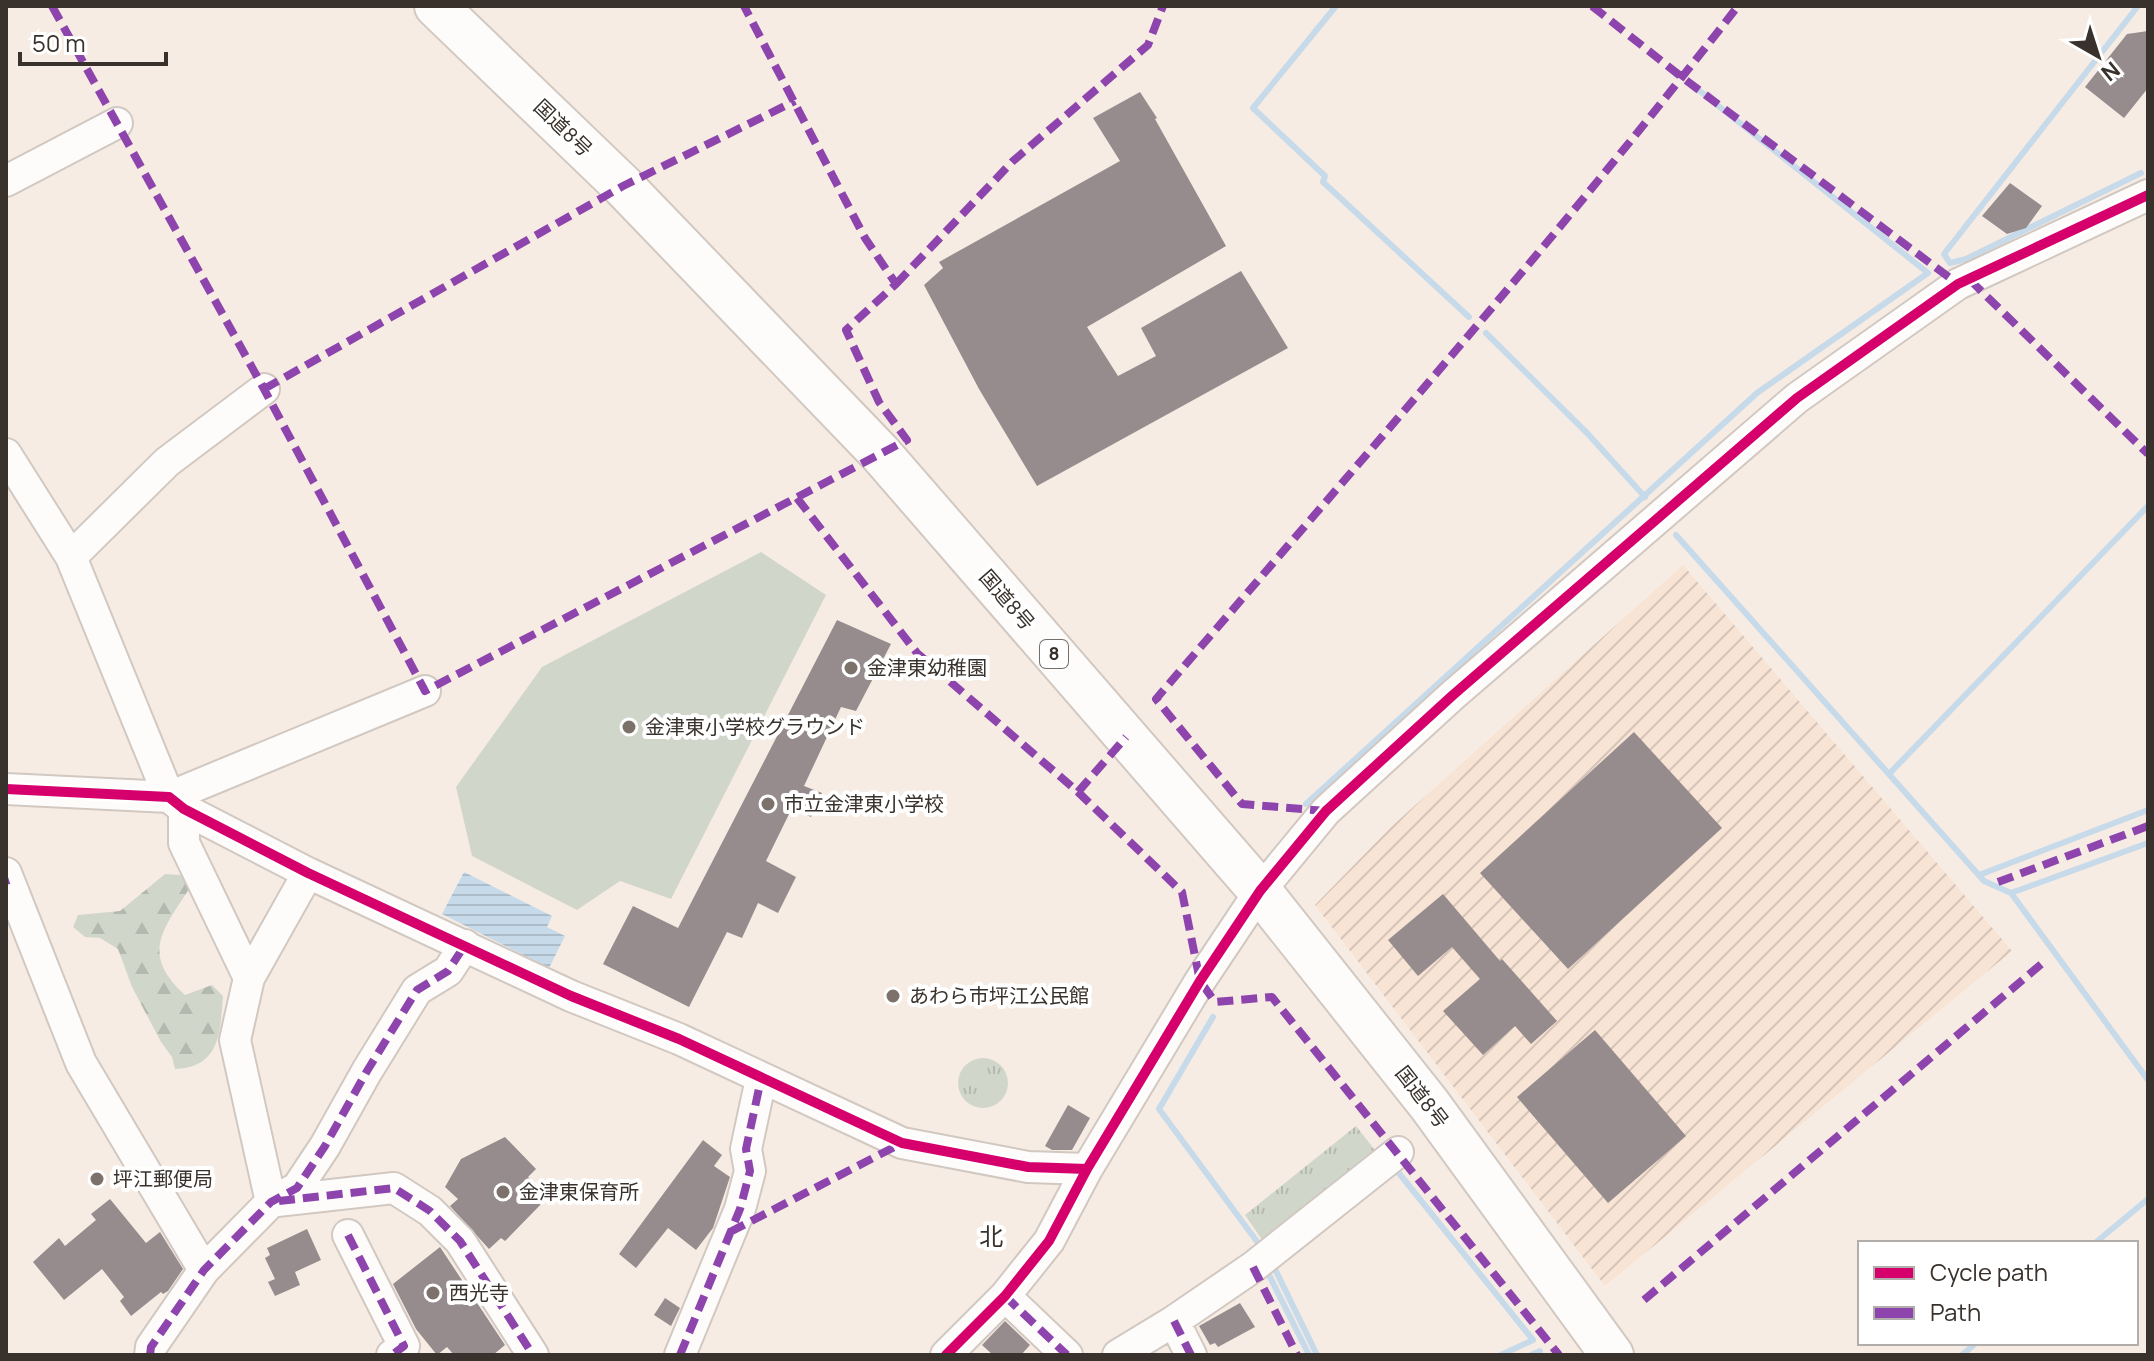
<svg xmlns="http://www.w3.org/2000/svg" width="2154" height="1361" viewBox="0 0 2154 1361" font-family="Manrope,'Noto Sans JP',sans-serif">
<style>
.industrial{fill:url(#industrial-furrows)}
.grass{fill:url(#grass-tufts)}
.forest{fill:url(#forest-firs)}
.park{fill:#d0d7ca}
.water{fill:url(#water-rules)}
.lines{fill:none;stroke-linecap:round;stroke-linejoin:round}
.stream{stroke:#c7daea;stroke-width:6}
.building{fill:#968c8d}
.minor-casing{stroke:#d1c8c1;stroke-width:34}
.highway-casing{stroke:#d1c8c1;stroke-width:46}
.minor{stroke:#fefcfb;stroke-width:30}
.highway{stroke:#fefcfb;stroke-width:42}
.quiet{stroke:#8e44ad;stroke-width:8;stroke-dasharray:16 8;stroke-linecap:butt}
.cycleway-casing{stroke:#fff;stroke-width:15}
.cycleway{stroke:#d6006c;stroke-width:10}
.poi-dot{fill:#7c726b;stroke:#fff;stroke-width:3}
.labels{text-anchor:middle;stroke-width:8;stroke-linejoin:round;paint-order:stroke}
.shield{fill:#fff;stroke:#746f6b;stroke-width:2}
.shield-label{font-size:18px;font-weight:bold;fill:#39312b}
.street-label{font-size:20px;fill:#39312b;stroke:#fff}
.poi-label{font-size:20px;fill:#39312b;stroke:#fff;text-anchor:start}
.quarter-label{font-size:24px;fill:#39312b;stroke:#fff}
</style>
<defs>
<pattern id="industrial-furrows" width="10" height="10" patternUnits="userSpaceOnUse" patternTransform="scale(2)"><rect width="10" height="10" fill="#f8e4d5"/><path d="M-1 1l2-2M0 10L10 0M9 11l2-2" fill="none" stroke="#d5c4b7"/></pattern>
<pattern id="grass-tufts" width="24" height="20" patternUnits="userSpaceOnUse" patternTransform="scale(2)"><rect width="24" height="20" fill="#d0d7ca"/><path d="M3 7l-1-3M5 7V3M7 7l1-3M15 17l-1-3M17 17v-4M19 17l1-3" fill="none" stroke="#b3b9ae"/></pattern>
<pattern id="forest-firs" width="22" height="20" patternUnits="userSpaceOnUse" patternTransform="scale(2)"><rect width="22" height="20" fill="#d0d7ca"/><path d="M5 1l3.5 6h-7zM16 11l3.5 6h-7z" fill="#b3b9ae"/></pattern>
<pattern id="water-rules" width="6" height="5" patternUnits="userSpaceOnUse" patternTransform="scale(2)"><rect width="6" height="5" fill="#c7daea"/><path d="M0 2.5h6" fill="none" stroke="#acbcc9"/></pattern>
</defs>
<rect width="100%" height="100%" fill="#f7ece3"/>
<path class="industrial" d="M1683,565L2012,951L1605,1286L1315,905L1391,827Z"/>
<path class="grass" d="M958 1083a25 25 0 1 1 50 0a25 25 0 1 1-50 0Z
M1356,1126L1378,1154L1265,1244L1245,1215Z"/>
<path class="forest" d="M165,874L181,875L189,889C163,930 140,954 185,995L212,985L223,996C220,1032 221,1067 175,1069L172,1057L161,1042L132,987L118,949L100,938L85,937L73,927L78,915L120,911Z"/>
<path class="park" d="M761,552L826,595L671,899L620,881L577,910L472,856L456,787L542,667Z"/>
<path class="water" d="M464,872L552,916L547,927L565,936L549,968L442,914Z"/>
<g class="lines">
<path class="stream" d="M1336,6L1253,108L1325,176L1323,182L1469,317
M2138,6L1944,254L1950,263L1966,259L2141,173
M1486,333L1588,434L1645,497
M1676,535L1984,881L2011,893
M1889,774L2148,506
M1306,804L1757,393L1928,273L1691,84
M2148,843L2011,893L2148,1080
M1979,875L2148,810
M1213,1017L1159,1109L1261,1247
M1394,1167L1533,1340L1501,1355
M2095,1243L2148,1199
M1273,1265L1317,1355
M1266,1269L1309,1355
M1531,1355L1540,1351
M1962,1355L1976,1343"/>
</g>
<path class="building" d="M2148,31V88L2124,118L2085,87L2127,34Z
M1140,92L1157,118L1155,119L1226,246L1087,327L1118,376L1156,356L1141,328L1241,271L1288,348L1037,486L979,389L924,285L943,268L939,262L1120,161L1093,118Z
M2010,183L2042,206L2026,228L2007,234L1982,216Z
M837,620L891,644L856,711L841,707L804,786L822,793L811,817L792,808L766,861L796,877L778,913L758,903L742,938L727,932L689,1007L603,964L633,906L678,928Z
M1634,732L1722,828L1568,969L1480,873Z
M1443,894L1500,961L1502,959L1557,1021L1531,1044L1515,1026L1483,1055L1443,1011L1480,979L1452,947L1418,976L1388,940Z
M1595,1030L1686,1136L1608,1203L1517,1097Z
M1068,1105L1090,1118L1072,1150H1052L1045,1146Z
M505,1137L536,1169L528,1177L548,1197L505,1241L501,1238L489,1249L450,1206L458,1199L445,1187L461,1159Z
M703,1140L722,1155L714,1166L730,1177L713,1228L696,1250L668,1228L636,1268L619,1254Z
M110,1199L146,1243L160,1232L183,1269L168,1291L163,1294L161,1292L131,1316L120,1301L124,1297L102,1269L64,1300L33,1262L59,1238L65,1246L96,1220L91,1214Z
M307,1229L321,1260L295,1272L300,1285L275,1296L268,1282L275,1279L265,1258L270,1255L267,1248Z
M440,1247L505,1345L493,1355H454L447,1347L437,1355L416,1329L393,1284Z
M665,1298L680,1308L671,1326L654,1315Z
M1240,1303L1255,1327L1218,1347L1215,1343L1210,1345L1199,1326Z
M1005,1321L1030,1345L1021,1355H993L982,1345Z"/>
<g class="lines">
<g class="minor-casing">
<path id="minor" d="M6,181L117,123
M6,454L71,557L169,797L425,691
M71,557L167,462L264,389
M6,789L169,797L184,809L308,873L571,996L679,1039L902,1143L1028,1167L1087,1169
M184,809V843L249,978L235,1040L271,1202
M6,873L81,1063L204,1270
M249,978L308,873
M277,1201L394,1188L430,1211L460,1241L533,1355
M348,1235L404,1346L392,1355
M1005,1296L1067,1355
M1174,1321L1191,1355
M150,1355L151,1347L204,1270L271,1202L297,1188L325,1146L367,1071L417,990L448,971L465,945
M680,1355L740,1209L750,1171L746,1149L761,1079
M946,1355L1005,1296L1049,1241L1087,1169L1200,981L1260,891L1326,811L1453,695L1797,398L1958,284L2148,195
M1118,1355L1174,1321L1253,1267L1398,1152"/>
</g>
<g class="highway-casing">
<path id="highway" d="M436,6L623,186L880,453L1260,891L1429,1104L1612,1355"/>
</g>
<use href="#minor" class="minor"/>
<use href="#highway" class="highway"/>
<path class="quiet" d="M52,6L264,389L425,691L907,440L879,402L846,330L896,284L865,238L744,6
M1592,6L1683,78L1958,284
M1970,280L2148,454
M896,284L1013,161L1148,45L1163,6
M264,389L623,186L795,101
M797,498L917,653L1078,792L1182,892L1200,981L1215,1002L1272,997L1559,1355
M1078,792L1126,737
M1326,811L1242,804L1156,699C1352,470 1553,244 1738,6
M6,881L9,880
M1998,882L2148,826
M279,1201L394,1188L430,1211L460,1241L533,1355
M730,1232L902,1143
M348,1235L404,1346L392,1355
M1253,1267L1297,1355
M1005,1296L1067,1355
M1644,1300L2045,961
M1174,1321L1191,1355
M150,1355L151,1347L204,1270L271,1202L297,1188L325,1146L367,1071L417,990L448,971L465,945
M680,1355L740,1209L750,1171L746,1149L761,1079"/>
<g class="cycleway-casing">
<path id="cycleway" d="M6,789L169,797L184,809L308,873L571,996L679,1039L902,1143L1028,1167L1087,1169
M946,1355L1005,1296L1049,1241L1087,1169L1200,981L1260,891L1326,811L1453,695L1797,398L1958,284L2148,195"/>
</g>
<use href="#cycleway" class="cycleway"/>
</g>
<g class="poi-dot">
<circle cx="851" cy="668" r="8"/>
<circle cx="629" cy="727" r="8"/>
<circle cx="768" cy="804" r="8"/>
<circle cx="893" cy="996" r="8"/>
<circle cx="97" cy="1179" r="8"/>
<circle cx="503" cy="1192" r="8"/>
<circle cx="433" cy="1293" r="8"/>
</g>
<g class="labels">
<rect class="shield" x="1040" y="640" width="28" height="28" rx="6"/>
<g class="shield-label">
<text x="1054" y="660">8</text>
</g>
<g class="street-label">
<text transform="translate(563 128) rotate(44)" y="7">国道8号</text>
<text transform="translate(1007 600) rotate(49)" y="7">国道8号</text>
<text transform="translate(1422 1097) rotate(52)" y="7">国道8号</text>
</g>
<g class="poi-label">
<text x="867" y="675">金津東幼稚園</text>
<text x="645" y="734">金津東小学校グラウンド</text>
<text x="784" y="811">市立金津東小学校</text>
<text x="909" y="1003">あわら市坪江公民館</text>
<text x="113" y="1186">坪江郵便局</text>
<text x="519" y="1199">金津東保育所</text>
<text x="449" y="1300">西光寺</text>
</g>
<g class="quarter-label">
<text x="991" y="1245">北</text>
</g>
</g>
<rect width="2154" height="1361" fill="none" stroke="#39312b" stroke-width="16"/>
<rect x="1858" y="1241" width="280" height="104" fill="#ffffff" stroke="#b0adaa" stroke-width="2"/>
<rect x="1874" y="1267" width="40" height="12" fill="#d6006c" stroke="#b0adaa" stroke-width="2"/>
<text x="1930" y="1281" font-size="24" fill="#39312b">Cycle path</text>
<rect x="1874" y="1307" width="40" height="12" fill="#8e44ad" stroke="#b0adaa" stroke-width="2"/>
<text x="1930" y="1321" font-size="24" fill="#39312b">Path</text>
<g transform="translate(2098 56) rotate(141)" stroke="#ffffff" stroke-width="6" paint-order="stroke">
<path d="M0-6L14 30L0 20L-14 30Z" fill="#39312b"/>
<text y="-12" font-size="22" font-weight="bold" text-anchor="middle" fill="#39312b">N</text>
</g>
<path d="M20 52v12h146v-12" fill="none" stroke="#39312b" stroke-width="4"/>
<text x="32" y="52" font-size="24" fill="#39312b" stroke="#ffffff" stroke-width="6" paint-order="stroke">50 m</text>
</svg>
